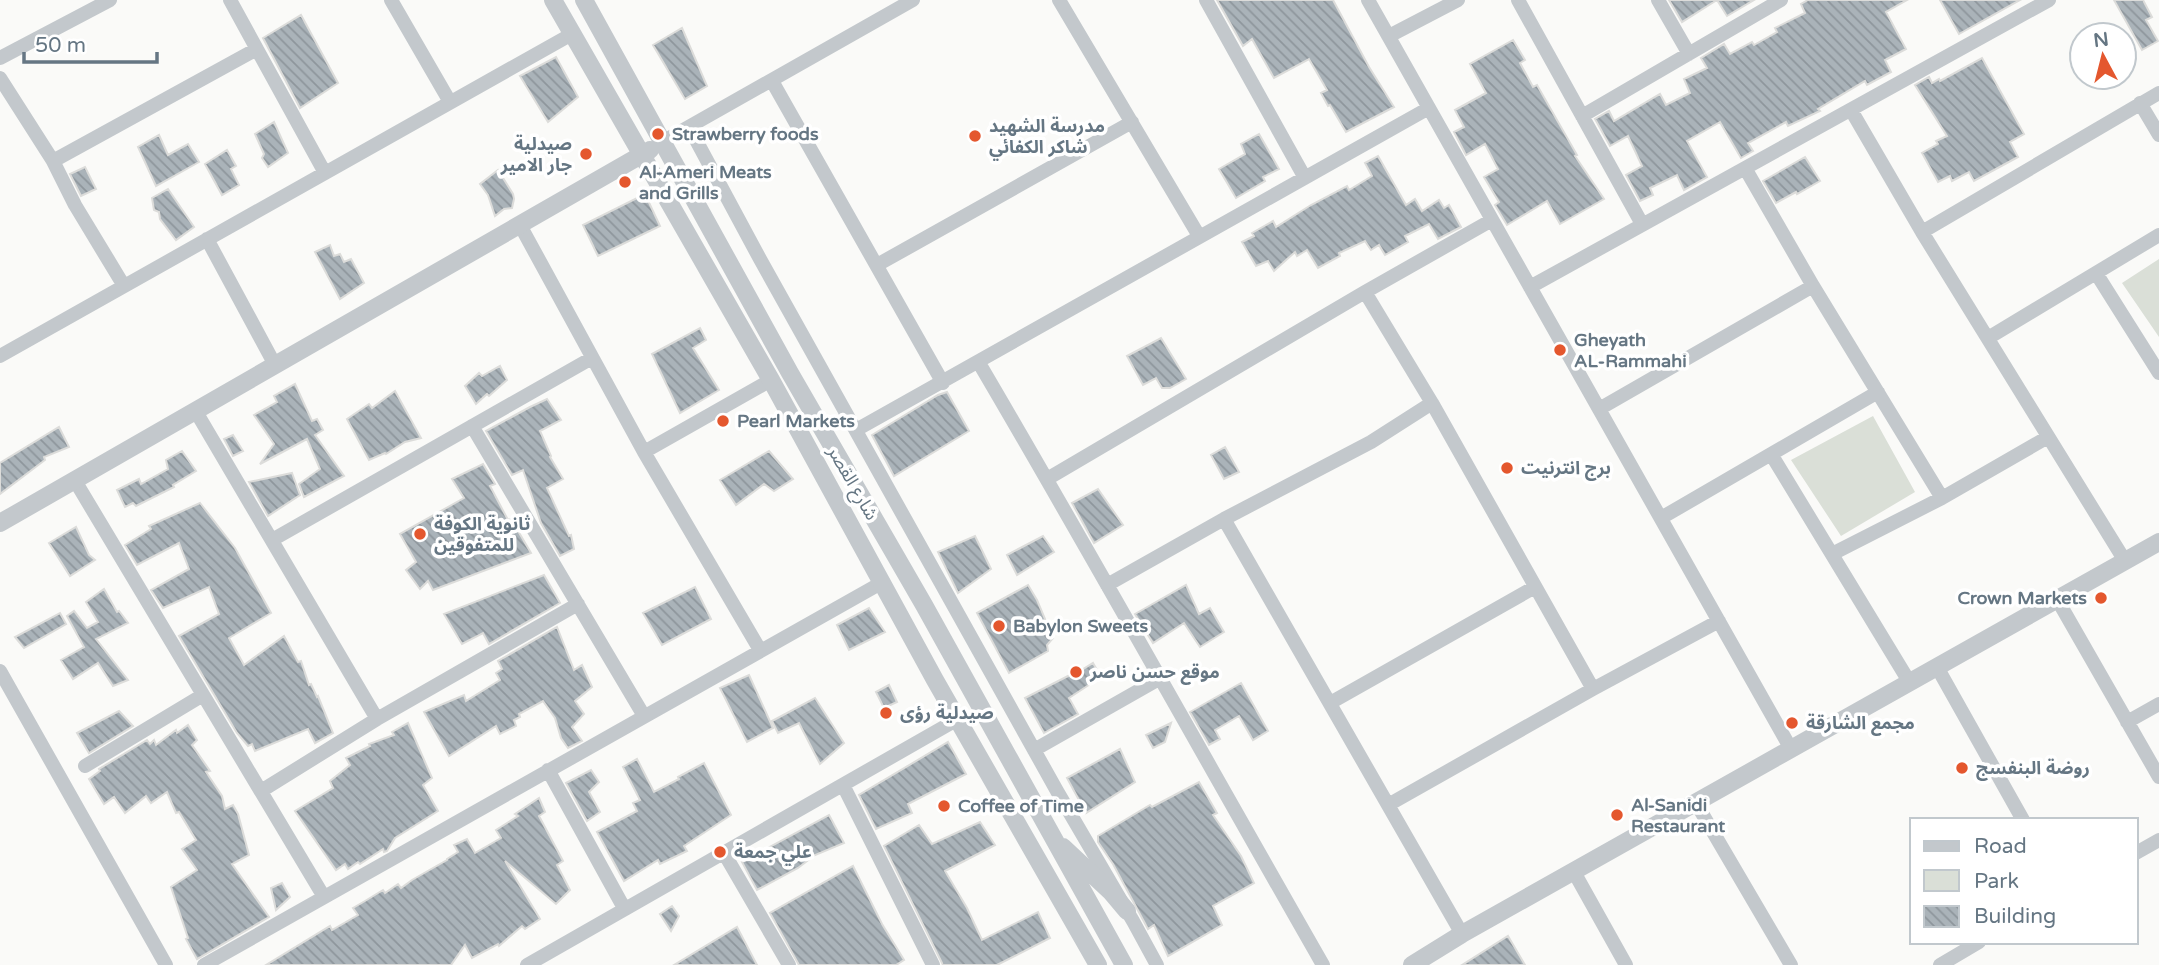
<svg xmlns="http://www.w3.org/2000/svg" width="2159" height="965" viewBox="0 0 2159 965" font-family="'Varela Round','Noto Sans Arabic',sans-serif">
<style>
.green{fill:#dadfd7}
.building{fill:url(#building-back-hatch);stroke:#dcdcda;stroke-width:2}
.lines{fill:none;stroke-linecap:round;stroke-linejoin:round}
.minor{stroke:#c3c8cc;stroke-width:14}
.tertiary{stroke:#c3c8cc;stroke-width:18}
.poi-dot{fill:#e4572e;stroke:#fff;stroke-width:2.5}
.labels{text-anchor:middle;stroke-width:7;stroke-linejoin:round;paint-order:stroke}
.poi-label{font-size:18px;font-weight:bold;fill:#657683;stroke:#fff;text-anchor:start}
.street-label{font-size:18px;fill:#657683;stroke:#fff}
</style>
<defs>
<pattern id="building-back-hatch" width="6" height="6" patternUnits="userSpaceOnUse" patternTransform="scale(1.75)"><rect width="6" height="6" fill="#aab3b9"/><path d="M-1 5l2 2M0 0l6 6M5-1l2 2" fill="none" stroke="#8e969c"/></pattern>
</defs>
<rect width="100%" height="100%" fill="#fafaf8"/>
<path class="green" d="M2159,259V337L2122,283Z
M1873,416L1915,492L1841,536L1791,460Z"/>
<path class="building" d="M1217,0H1333L1369,67L1394,107L1346,132L1330,105L1328,106L1321,93L1327,90L1309,59L1274,78L1252,39L1243,46Z
M1669,0H1754L1727,16L1717,0L1682,22Z
M1808,0H1907L1886,12L1906,49L1885,60L1891,72L1867,85L1865,81L1818,109L1820,111L1788,126L1786,122L1748,143L1753,151L1741,158L1720,122L1687,141L1707,177L1684,190L1677,175L1650,188L1653,195L1640,201L1626,175L1642,166L1628,136L1610,146L1595,119L1609,111L1614,121L1660,94L1666,105L1690,93L1684,79L1707,68L1701,58L1724,44L1730,54L1752,42L1754,45L1777,32L1775,28L1805,13L1801,4Z
M1940,0H2020L1959,34Z
M2114,0H2143L2152,17L2146,20L2158,41L2142,50Z
M301,15L338,83L300,108L263,38Z
M682,28L707,86L685,99L653,45Z
M1513,40L1525,60L1520,63L1533,87L1537,85L1577,155L1575,156L1604,199L1560,224L1547,201L1507,225L1495,205L1499,202L1484,177L1498,169L1485,144L1466,155L1454,132L1464,127L1455,110L1486,93L1470,64Z
M556,57L578,97L548,122L520,76Z
M1982,58L2024,134L2010,142L2018,157L1974,181L1969,172L1952,181L1950,176L1938,182L1922,153L1938,144L1936,141L1947,136L1915,85L1929,77L1932,83L1939,79L1940,81Z
M274,122L288,153L268,167L262,158L264,154L255,134Z
M1259,134L1279,169L1263,177L1265,181L1236,198L1219,169L1245,154L1241,144Z
M159,135L168,155L188,144L199,162L156,186L138,147Z
M227,150L236,166L231,169L239,185L222,195L205,164Z
M1378,156L1406,205L1415,199L1422,211L1439,200L1444,208L1449,205L1461,227L1438,239L1429,224L1405,236L1408,242L1385,255L1379,245L1371,250L1365,241L1339,253L1340,256L1318,268L1307,250L1297,256L1295,252L1274,271L1268,261L1256,266L1242,242L1254,236L1252,233L1273,221L1276,227L1311,205L1347,186L1349,190L1372,176L1365,163Z
M1805,157L1820,181L1797,194L1796,192L1776,203L1763,181Z
M85,167L96,189L81,196L70,174Z
M498,170L513,194L514,199L512,208L504,209L495,216L488,195L480,184Z
M168,189L194,227L176,240L160,219L159,212L154,210L152,198Z
M645,194L660,226L598,256L583,225Z
M330,245L334,256L340,254L344,262L351,259L364,283L340,299L315,252Z
M700,328L706,340L693,348L719,390L680,413L652,354Z
M1161,338L1186,379L1170,388H1162L1156,378L1143,385L1127,356Z
M500,366L507,380L489,396L487,394L476,404L465,386L479,373L482,376Z
M295,384L312,421L317,419L323,430L315,435L344,476L304,497L299,484L320,469L307,439L260,464L274,444L254,415L277,402L274,396Z
M395,391L421,438L405,442L386,454L385,453L369,460L347,419L369,404L372,408Z
M947,392L969,431L894,476L872,435L938,395Z
M547,399L561,420L540,431L551,456L550,457L563,479L547,488L569,536L571,535L574,549L560,556L541,523L523,470L512,475L486,431L530,407Z
M59,427L69,447L44,457L45,460L0,494V463Z
M233,435L243,451L233,456L224,439Z
M1225,447L1239,472L1224,479L1211,455Z
M182,451L196,471L173,485L174,487L136,506L133,503L125,507L117,490L139,479L141,484L168,469L166,460Z
M769,451L793,479L774,491L764,484L736,505L720,480Z
M483,464L495,484L490,486L508,520L511,519L531,553L433,590L428,581L420,589L406,570L416,562L400,534L464,498L452,479Z
M292,473L300,495L268,516L249,482Z
M1098,489L1123,525L1094,543L1072,503Z
M200,503L235,548L271,613L229,638L244,665L284,636L298,662L301,661L309,685L311,684L317,697L318,696L333,733L315,743L308,729L255,751L252,744L248,746L237,733L179,636L219,614L209,587L163,608L151,590L189,569L179,543L137,565L125,545L151,529L149,526Z
M76,527L89,555L95,560L70,576L49,543Z
M975,536L991,569L958,593L938,552Z
M1043,536L1054,552L1017,575L1007,555Z
M544,575L560,603L489,644L483,633L462,644L444,614Z
M1028,585L1037,600L1053,638L1047,645L1048,651L1009,673L977,613Z
M1186,585L1199,614L1210,608L1224,632L1200,647L1184,623L1153,643L1135,614Z
M695,587L711,619L662,645L643,613Z
M104,589L117,612L119,611L128,623L96,639L128,680L113,686L98,663L73,679L61,660L84,647L67,616L74,611L87,628L98,622L86,602Z
M869,608L885,632L849,650L837,625Z
M60,613L66,624L24,648L15,637Z
M557,627L574,670L582,665L592,687L575,701L584,714L572,727L582,741L568,748L561,738L555,718L543,701L519,714L520,717L514,720L516,726L500,734L496,726L449,756L424,712L464,695L466,701L500,680L496,673L502,669L498,661Z
M1093,663L1101,677L1069,698L1078,714L1044,733L1025,698L1072,674V676Z
M749,675L773,728L747,742L720,688Z
M1241,683L1268,731L1253,740L1239,716L1215,730L1220,739L1209,745L1190,712Z
M889,685L897,702L884,708L876,692Z
M815,698L844,743L820,764L799,723L778,733L772,721Z
M119,711L133,726L89,753L77,733Z
M408,723L432,778L423,785L438,811L395,838L387,851L384,852L383,849L360,864L358,862L348,869L345,864L336,870L295,811L333,788L330,781L350,765L346,758L370,746L369,744L394,735L392,732Z
M1171,723L1165,742L1153,748L1146,735Z
M188,725L197,740L192,745L210,771L206,772L222,796L225,809L233,805L238,814L249,855L232,864L269,917L197,959L186,939L188,938L171,887L197,870L182,849L196,840L179,812L176,813L167,792L151,803L146,796L125,813L114,797L104,804L89,779L100,771L99,769L147,740L150,744L154,740L156,745L176,730L177,733Z
M948,742L966,774L908,804L912,813L876,829L859,795Z
M1120,749L1135,782L1086,813L1067,778Z
M637,759L654,792L679,779L678,777L704,763L731,815L684,846L687,851L660,864L658,860L624,881L597,832L637,811L633,803L640,800L623,767Z
M591,770L599,782L589,792L600,812L587,821L566,783Z
M1199,782L1217,813L1213,815L1241,856L1254,883L1213,906L1222,925L1168,956L1154,925L1148,929L1113,864L1098,842V836L1150,805L1152,807Z
M539,798L545,812L539,816L563,861L557,865L570,890L556,904L505,861L540,919L525,929L522,926L499,946L498,944L472,958L465,945L451,965H266L330,926L332,930L358,915L353,908L365,901L383,890L385,893L398,884L401,888L412,880L447,860V859L458,852L454,845L467,839L475,853L501,838L496,830L518,816L515,814Z
M829,815L844,843L815,855L798,868L757,890L742,862Z
M980,822L995,845L945,871L967,908L982,940L1038,912L1050,938L997,965H943L884,846L919,825L932,844Z
M853,866L882,924L904,960L896,965H799L770,913Z
M282,883L290,897L276,910L271,888Z
M672,906L679,916L671,931L660,914Z
M737,927L757,965H674Z
M1508,936L1525,965H1462Z"/>
<g class="lines">
<path class="minor" d="M230,0L325,173
M391,0L450,102
M1059,0L1199,236
M1206,0L1305,178
M1368,0L1791,749
M1518,0L1642,224
M1658,0L1689,54
M1389,36L1458,0
M0,58L110,0
M0,78L53,161L75,205L124,286
M772,81L943,383
M2140,103L2159,135
M1851,110L1922,232L2125,561
M1582,116L1781,0
M689,127L760,259L1057,791L1133,921L1157,965
M662,142L913,0
M53,161L257,49
M1745,168L1813,286L1942,498
M520,225L644,452L760,650
M1922,232L2159,93
M207,239L275,365
M877,265L1132,122
M2096,273L2159,373
M1530,287L2049,0
M1365,292L1432,403L1593,689
M1988,338L2159,235
M0,356L572,34
M979,363C1096,562 1208,764 1323,965
M1599,409L1813,286
M195,410L377,719
M472,426L644,716
M856,430L1429,108
M644,452L771,380
M1771,454L1910,683
M74,479L324,897
M1047,479L1365,292L1492,220
M1661,518L1878,392
M1224,519L1462,934
M272,540L592,358
M1832,554L1942,498L2048,437
M1107,585L1224,519L1371,442L1432,403
M2057,599L2159,777
M1937,667L2023,820
M0,671L166,965
M1330,703L1535,587
M2127,722L2159,704
M1034,750L1159,679
M85,766L203,695
M548,770L624,908
M843,785L933,965
M261,791L377,719L578,604
M1696,803L1791,965
M1388,805L1593,689L1719,621
M724,853L789,965
M2136,853L2159,840
M1574,872L1626,965
M204,965L883,582
M527,965L958,719
M1940,965L1979,942"/>
<path class="tertiary" d="M553,0L771,380L935,680L1098,965
M584,0L790,373L924,605L1124,965
M0,523L650,150
M1063,847L1111,892L1127,911
M1412,965L1462,934L2159,542"/>
</g>
<g class="poi-dot">
<circle cx="658" cy="134" r="7"/>
<circle cx="975" cy="136" r="7"/>
<circle cx="586" cy="154" r="7"/>
<circle cx="625" cy="182" r="7"/>
<circle cx="1560" cy="350" r="7"/>
<circle cx="723" cy="421" r="7"/>
<circle cx="1507" cy="468" r="7"/>
<circle cx="420" cy="534" r="7"/>
<circle cx="2101" cy="598" r="7"/>
<circle cx="999" cy="626" r="7"/>
<circle cx="1076" cy="672" r="7"/>
<circle cx="886" cy="713" r="7"/>
<circle cx="1792" cy="723" r="7"/>
<circle cx="1962" cy="768" r="7"/>
<circle cx="944" cy="806" r="7"/>
<circle cx="1617" cy="815" r="7"/>
<circle cx="720" cy="852" r="7"/>
</g>
<g class="labels">
<g class="poi-label">
<text x="989" y="132">مدرسة الشهيد<tspan x="989" dy="21">شاكر الكفائي</tspan></text>
<text x="672" y="140">Strawberry foods</text>
<text x="572" y="150" text-anchor="end">صيدلية<tspan x="572" dy="21">جار الامير</tspan></text>
<text x="639" y="178">Al-Ameri Meats<tspan x="639" dy="21">and Grills</tspan></text>
<text x="1574" y="346">Gheyath<tspan x="1574" dy="21">AL-Rammahi</tspan></text>
<text x="737" y="427">Pearl Markets</text>
<text x="1521" y="474">برج انترنيت</text>
<text x="434" y="530">ثانوية الكوفة<tspan x="434" dy="21">للمتفوقين</tspan></text>
<text x="2087" y="604" text-anchor="end">Crown Markets</text>
<text x="1013" y="632">Babylon Sweets</text>
<text x="1090" y="678">موقع حسن ناصر</text>
<text x="900" y="719">صيدلية رؤى</text>
<text x="1806" y="729">مجمع الشارقة</text>
<text x="1976" y="774">روضة البنفسج</text>
<text x="1631" y="811">Al-Sanidi<tspan x="1631" dy="21">Restaurant</tspan></text>
<text x="958" y="812">Coffee of Time</text>
<text x="734" y="858">علي جمعة</text>
</g>
<g class="street-label">
<text transform="translate(853 483) rotate(60)" y="6">شارع القصر</text>
</g>
</g>
<rect x="1910" y="818" width="228" height="126" fill="#ffffff" stroke="#c1c8cd" stroke-width="2"/>
<rect x="1924" y="841" width="35" height="10" fill="#c3c8cc" stroke="#c1c8cd" stroke-width="2"/>
<text x="1974" y="853" font-size="21" fill="#657683">Road</text>
<rect x="1924" y="870" width="35" height="21" fill="#dadfd7" stroke="#c1c8cd" stroke-width="2"/>
<text x="1974" y="888" font-size="21" fill="#657683">Park</text>
<rect x="1924" y="906" width="35" height="21" fill="url(#building-back-hatch)" stroke="#c1c8cd" stroke-width="2"/>
<text x="1974" y="923" font-size="21" fill="#657683">Building</text>
<g transform="translate(2103 56) rotate(353)"><circle r="33" fill="#ffffff" stroke="#c1c8cd" stroke-width="2"/>
<path d="M0-5L12 26L0 18L-12 26Z" fill="#e4572e"/>
<text y="-10" font-size="19" font-weight="bold" text-anchor="middle" fill="#657683">N</text>
</g>
<path d="M24 52v10h133v-10" fill="none" stroke="#657683" stroke-width="3.5"/>
<text x="35" y="52" font-size="21" fill="#657683" stroke="#ffffff" stroke-width="5" paint-order="stroke">50 m</text>
</svg>
